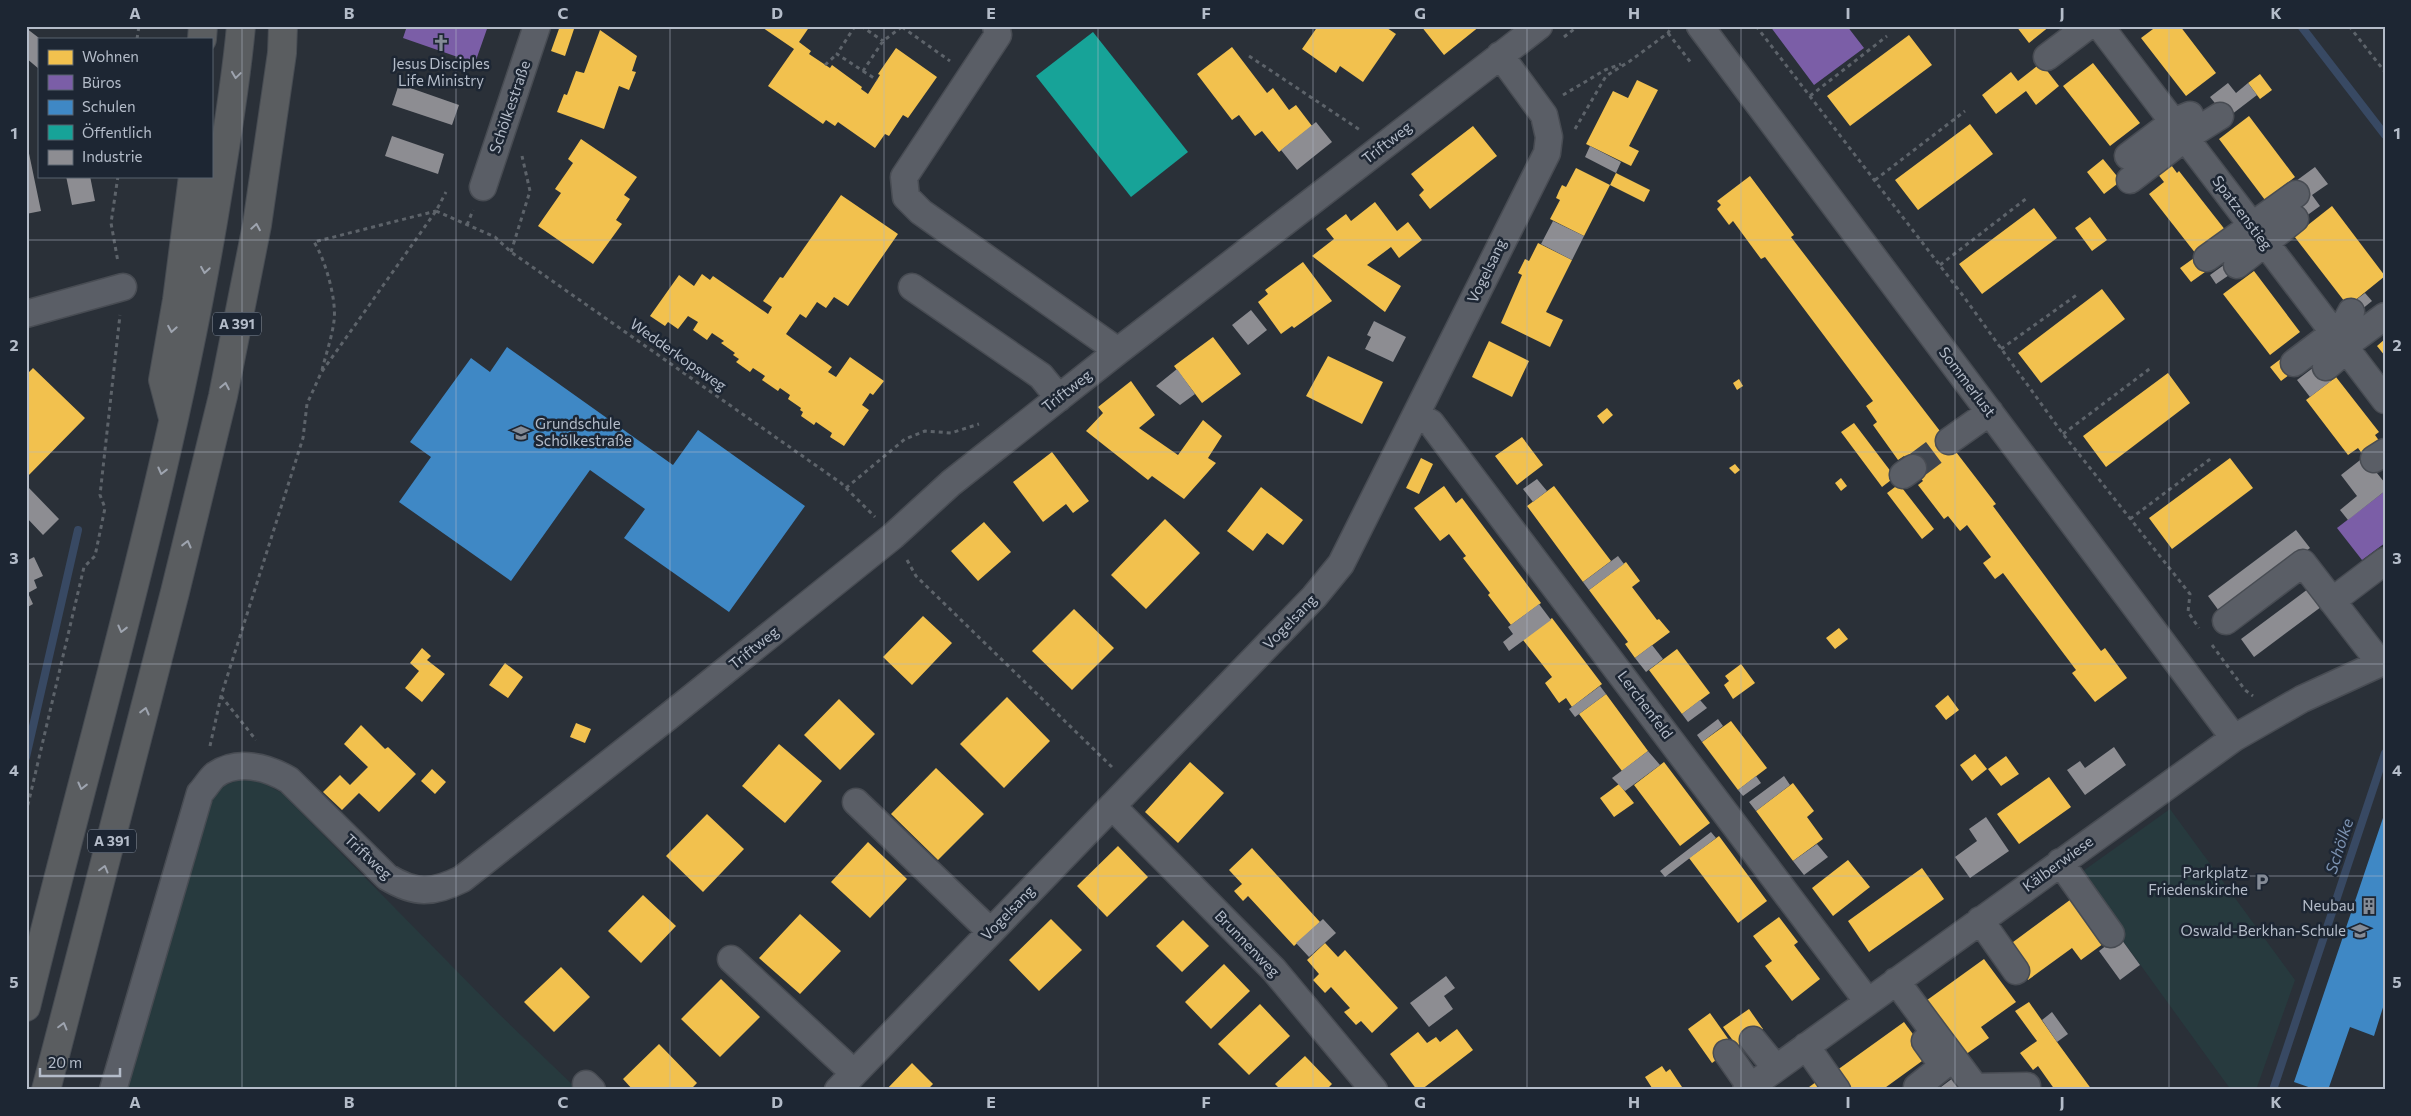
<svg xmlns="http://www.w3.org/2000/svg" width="2411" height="1116" viewBox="0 0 2411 1116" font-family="Commissioner,sans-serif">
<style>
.green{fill:#273a3e}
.homes{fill:#f2c14e}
.offices{fill:#7b5ea7}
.schools{fill:#3f88c5}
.public{fill:#17a398}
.industry{fill:#8d8d92}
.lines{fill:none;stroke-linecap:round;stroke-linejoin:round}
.stream{stroke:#384963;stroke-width:8}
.minor-tunnel{stroke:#3f454e;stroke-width:26;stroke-dasharray:26 13;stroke-linecap:butt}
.minor-casing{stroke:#484c53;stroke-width:29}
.highway-casing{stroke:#474c53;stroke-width:30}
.path{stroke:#5d636a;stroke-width:3;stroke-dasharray:4 4;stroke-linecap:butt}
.minor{stroke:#5a5e66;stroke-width:26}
.highway{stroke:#5a5d60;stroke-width:28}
.oneway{stroke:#9ea4af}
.grid{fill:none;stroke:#b4bcc9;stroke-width:1;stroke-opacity:0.55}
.labels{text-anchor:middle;stroke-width:5;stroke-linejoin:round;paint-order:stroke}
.shield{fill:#1d2633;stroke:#878f9c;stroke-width:1}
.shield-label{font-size:14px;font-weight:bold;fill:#b4bcc9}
.poi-label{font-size:15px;fill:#b4bcc9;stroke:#1d2633;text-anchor:end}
.street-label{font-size:15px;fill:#b4bcc9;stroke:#1d2633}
.water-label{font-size:16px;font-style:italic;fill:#7c92b1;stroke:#1d2633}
.neatline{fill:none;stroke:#b4bcc9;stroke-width:2}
.grid-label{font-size:16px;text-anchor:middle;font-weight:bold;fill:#b4bcc9}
</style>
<rect width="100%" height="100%" fill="#2a3038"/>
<path class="green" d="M241,779L263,783L282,793L499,1014L578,1090H122L167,938L214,796L223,786Z
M2170,809L2295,980L2256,1090H2231L2076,876Z"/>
<path class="homes" d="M560,26H575L565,56L551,51Z
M760,26H810L799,42L811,51L809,54L830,68L832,65L862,87L861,89L868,94L880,75L878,74L896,48L937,77L908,118L903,115L889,136L885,134L875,148L838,122L835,126L826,120L823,124L768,86L794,49Z
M1318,26H1384L1396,34L1363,82L1340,66L1336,73L1302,49Z
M1421,26H1480L1444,55Z
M2016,26H2050L2029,43Z
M2157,26H2180L2216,73L2186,96L2141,38Z
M600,30L637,56L632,71L636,72L629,90L619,86L604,129L557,112L564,94L567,95L576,71L584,73Z
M1909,35L1932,65L1850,126L1827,96Z
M1232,47L1267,93L1273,88L1289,110L1296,105L1312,126L1279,152L1262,131L1255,136L1239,115L1232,120L1197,74Z
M2041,63L2059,86L2036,105L2026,91L1996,114L1982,95L2011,72L2018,81Z
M2093,63L2140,123L2110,146L2063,86Z
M2260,74L2272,90L2260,99L2248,83Z
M1637,80L1658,90L1629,146L1639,151L1631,166L1586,144L1613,91L1628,98Z
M2249,116L2295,177L2265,200L2219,139Z
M1970,124L1993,154L1918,210L1895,180Z
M1473,126L1497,156L1430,209L1419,195L1424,190L1411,174Z
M581,139L637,177L624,195L630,199L616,220L622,224L593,264L538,226L561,193L555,189L573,163L568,159Z
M2166,158L2177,173L2179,171L2226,231L2196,254L2149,194L2164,182L2153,168Z
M2103,159L2121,181L2104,194L2087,172Z
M1576,168L1610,185L1584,236L1550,219L1560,200L1556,198L1559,191L1562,185L1566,187Z
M1616,173L1650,190L1644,202L1610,185Z
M1750,176L1794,235L1791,237L1996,504L1993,506L2065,603L2101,651L2105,648L2127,678L2095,702L2072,673L2076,670L2003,573L1995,579L1983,563L1991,557L1967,525L1960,531L1948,516L1944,519L1918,485L1923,481L1904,456L1898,460L1873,425L1877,422L1866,406L1873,401L1765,257L1761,259L1733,221L1729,225L1717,209L1721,205L1717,201Z
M841,195L898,234L848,306L834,297L826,308L817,302L806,318L800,314L786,334L832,367L828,372L836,377L850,357L884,381L873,395L870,393L862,405L869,410L844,446L830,437L832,433L816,422L814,425L801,416L803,412L800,410L801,408L788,399L790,395L780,388L778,391L762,380L765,376L753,368L750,372L736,362L739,359L733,355L735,353L721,343L724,341L712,333L707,340L693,330L698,322L688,316L678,329L668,322L665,326L650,316L679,275L694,286L702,274L710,280L713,276L768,314L772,307L763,301L780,277L783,278Z
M1375,202L1397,231L1408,222L1422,240L1399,258L1391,247L1367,265L1401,286L1385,312L1312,256L1334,239L1326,229L1346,214L1351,221Z
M2332,206L2385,276L2348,306L2294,236Z
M2034,208L2057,238L1982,294L1959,264Z
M2090,217L2107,240L2092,251L2075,228Z
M1538,243L1572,260L1546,312L1563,320L1550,347L1501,323L1522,275L1518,273L1525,259L1529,261Z
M2194,258L2205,272L2191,282L2180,268Z
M1303,262L1332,301L1294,328L1292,326L1281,334L1258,302L1268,294L1265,290Z
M2254,271L2300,332L2270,355L2223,294Z
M2102,289L2125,319L2041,383L2018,353Z
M1213,337L1241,374L1202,403L1174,366Z
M2385,339V356L2377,346Z
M1489,341L1529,361L1512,397L1472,377Z
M1328,356L1383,382L1362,424L1306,396Z
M2282,358L2293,372L2281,381L2270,367Z
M33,368L85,418L26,478V375Z
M2168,373L2190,403L2106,467L2083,436Z
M2336,377L2379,432L2375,435L2380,442L2363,455L2358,448L2348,455L2306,400Z
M1739,379L1743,386L1737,390L1733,383Z
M1131,381L1155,415L1139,428L1178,455L1203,420L1222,436L1208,458L1216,463L1184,499L1152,476L1148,480L1086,431L1103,413L1098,407Z
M1607,408L1613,415L1603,424L1597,416Z
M1854,423L1895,477L1882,487L1841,432Z
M1522,437L1543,465L1517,485L1495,456Z
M1052,452L1089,501L1073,513L1066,504L1043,522L1013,482Z
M1421,458L1433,464L1419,494L1406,488Z
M2230,458L2253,488L2172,549L2149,518Z
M1735,464L1740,470L1735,474L1729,468Z
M1841,478L1847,486L1841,491L1835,483Z
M1899,484L1934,529L1922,539L1887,493Z
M1444,486L1456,503L1462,498L1541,603L1511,625L1488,595L1490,593L1463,558L1466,556L1449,534L1440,541L1414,508Z
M1554,486L1611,561L1583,582L1527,506Z
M1261,487L1303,520L1283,545L1267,533L1253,551L1227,531Z
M1165,519L1200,553L1146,609L1111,575Z
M984,522L1011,552L978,581L951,551Z
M1626,562L1640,581L1632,587L1657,620L1659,619L1670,632L1635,658L1625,644L1628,642L1589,590Z
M1074,609L1114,648L1072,690L1032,651Z
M923,616L952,643L912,685L883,657Z
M1552,618L1602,684L1572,707L1566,698L1559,703L1545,683L1552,677L1523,640Z
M1839,628L1848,639L1835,649L1826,638Z
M422,648L431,656L427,660L445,674L422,702L405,688L419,671L410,663Z
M1677,649L1710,693L1682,714L1649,670Z
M505,663L523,677L508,698L489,685Z
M1741,664L1755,683L1733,699L1724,685L1729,681L1725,676Z
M1606,694L1648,751L1622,771L1579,714Z
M1948,695L1959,710L1946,720L1935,706Z
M1007,697L1050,741L1004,788L960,744Z
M839,699L875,734L840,770L804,735Z
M1731,721L1767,768L1738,790L1702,742Z
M576,723L591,729L585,743L570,737Z
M361,725L385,749L388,747L416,774L379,812L359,793L342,810L323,792L340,775L350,785L368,767L344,744Z
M779,744L822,781L785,823L742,786Z
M1975,754L1987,769L1972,781L1960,765Z
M2006,756L2019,774L2001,786L1988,769Z
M1190,762L1224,793L1178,843L1145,812Z
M1664,762L1710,823L1680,846L1634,785Z
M936,768L984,814L938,860L891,814Z
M432,769L446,782L435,794L421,781Z
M2049,777L2071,807L2019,844L1997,814Z
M1793,783L1814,811L1807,817L1823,839L1793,861L1756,811Z
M1619,784L1634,803L1614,817L1600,798Z
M707,814L744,849L703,892L666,856Z
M1719,836L1767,901L1738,923L1689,858Z
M868,842L907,879L870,918L831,882Z
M1118,846L1148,877L1107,917L1077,886Z
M1252,848L1320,922L1294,946L1248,896L1243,901L1234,891L1242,884L1229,870Z
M1848,860L1870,887L1833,916L1812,888Z
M1922,868L1944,899L1869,952L1848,921Z
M643,895L676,926L641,963L608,931Z
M2074,897L2107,941L2081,960L2072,948L2028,980L2005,948Z
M800,914L841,951L800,994L759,958Z
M1779,917L1798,942L1794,945L1820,979L1792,1001L1765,966L1772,961L1753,936Z
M1051,919L1082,950L1039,991L1009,960Z
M1183,920L1209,946L1182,972L1156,946Z
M1325,943L1338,957L1345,950L1398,1008L1372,1033L1361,1021L1356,1025L1344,1012L1350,1008L1331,987L1325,993L1313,980L1319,974L1307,960Z
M1984,959L2016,1002L1981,1027L1989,1038L1962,1057L1923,1003Z
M1224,964L1250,991L1211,1029L1185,1002Z
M561,967L590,997L554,1032L524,1002Z
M721,979L760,1017L720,1057L681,1019Z
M2029,1002L2057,1042L2092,1090H2055L2038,1066L2033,1070L2020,1053L2037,1041L2015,1011Z
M1260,1004L1290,1036L1249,1075L1218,1044Z
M1749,1009L1763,1029L1737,1046L1723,1027Z
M1710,1013L1734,1047L1712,1063L1688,1029Z
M1904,1022L1929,1056L1882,1090H1845L1833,1073Z
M1457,1029L1473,1050L1421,1090H1417L1390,1054L1418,1032L1427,1043L1436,1037L1440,1042Z
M659,1044L697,1083L690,1090H633L623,1079Z
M1305,1056L1332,1084L1326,1090H1281L1275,1084Z
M912,1063L933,1084L927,1090H886Z
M1662,1066L1666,1072L1670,1069L1684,1090H1649L1652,1088L1645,1077Z
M1816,1082L1822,1090H1805Z"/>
<path class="offices" d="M407,26H488L475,63L403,38Z
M1770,26H1847L1864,48L1814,85Z
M2385,491V543L2362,560L2337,528Z"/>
<path class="schools" d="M507,347L673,465L698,430L805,506L729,612L624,538L645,509L590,470L511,581L399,502L431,457L410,442L471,358L490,372Z
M2385,812V1001L2374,1036L2350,1027L2328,1090H2317L2294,1082Z"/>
<path class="public" d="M1093,32L1188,152L1131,197L1036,76Z"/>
<path class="industry" d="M26,28L39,38V69L26,58Z
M2228,83L2236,93L2248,83L2257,95L2227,118L2210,97Z
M399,84L459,105L452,125L392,105Z
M1316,122L1332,142L1297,170L1281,150Z
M392,136L444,154L438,174L385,156Z
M26,139L41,211L26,214Z
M1590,146L1621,162L1616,173L1585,157Z
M2315,167L2328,184L2312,195L2320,206L2302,219L2294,210L2309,198L2296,181Z
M66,176H90L95,201L72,205Z
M1553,221L1584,236L1572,260L1541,244Z
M2228,262L2235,271L2216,284L2210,275Z
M2365,293L2372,301L2356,314L2349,305Z
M1251,310L1267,330L1248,345L1232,325Z
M1374,321L1406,337L1393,362L1365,349L1371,337L1367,335Z
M2318,364L2331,381L2310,397L2297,380Z
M1177,369L1195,394L1180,405L1156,386Z
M2364,457L2385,483V491L2348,520L2340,510L2357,496L2341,475Z
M1537,479L1547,491L1533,502L1523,489Z
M28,487L59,519L43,535L26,517Z
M2296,530L2310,548L2222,615L2208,596Z
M1618,556L1624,564L1589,590L1583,582Z
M34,557L43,576L34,580L37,588L28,593L33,604L26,608V561Z
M2312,586L2325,604L2254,657L2241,639Z
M1539,604L1551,620L1509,651L1503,642L1513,634L1508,627Z
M1652,645L1663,659L1646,672L1635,658Z
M1600,686L1606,694L1575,717L1569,709Z
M1700,700L1707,708L1688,722L1682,714Z
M1718,719L1723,726L1702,742L1697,735Z
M2114,747L2126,765L2085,795L2067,770L2080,761L2085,768Z
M1648,751L1660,765L1625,791L1612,778Z
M1756,776L1761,783L1743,796L1738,790Z
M1784,776L1790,785L1756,811L1749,802Z
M1986,817L2009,851L1970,878L1955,857L1977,841L1969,829Z
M1711,832L1716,838L1665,877L1660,871Z
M1817,844L1828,857L1804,875L1793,861Z
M1323,919L1336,933L1309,957L1296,943Z
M2119,936L2140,965L2120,980L2099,951Z
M1446,976L1455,988L1444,996L1453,1009L1429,1027L1410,1003Z
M2052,1012L2068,1034L2057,1042L2042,1020Z
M1957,1075L1968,1090H1937Z"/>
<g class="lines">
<path class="stream" d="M2301,26L2385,135
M26,757L78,530
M2273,1090L2385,753"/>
<path class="minor-tunnel" d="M1913,468L1949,441"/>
<g class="minor-casing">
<path id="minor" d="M996,26L998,35L904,177L906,197L921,212L1118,351
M1700,26L2234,738
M2100,26L2385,400
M2047,57L2088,26
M2128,156L2173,122L2190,115
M2130,180L2185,138L2220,116
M483,187L537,26
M2207,258L2296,194
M2237,265L2295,219
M912,287L1041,376L1059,398
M26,314L123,287
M2294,363L2344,325L2351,312
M2326,367L2346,350L2354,339L2385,316
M1416,415L1431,423L1868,1002
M1949,441L1990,412
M2374,459L2385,452
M1903,475L1913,468
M2332,601L2385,561
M2226,621L2303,563L2380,663
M856,802L990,931
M1112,806L1274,970L1374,1090
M2060,862L2111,934
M1980,920L2016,971
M731,959L854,1073
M1896,981L1975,1087L2027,1086
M1753,1040L1776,1068
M1806,1046L1837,1090
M1727,1053L1750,1086
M586,1084L592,1090
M1917,1087L1943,1066L1925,1041
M113,1090L200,793C205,788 210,779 215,775C238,759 267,767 289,780L387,877C415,894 432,894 462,879L669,716L893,536L951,483L1118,351L1539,26
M838,1090L1314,597L1341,564L1547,153L1549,137L1544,115L1500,55
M1746,1090L2234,738L2302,699L2385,661"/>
</g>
<g class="highway-casing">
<path id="highway" d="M202,39L203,26
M173,418L163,380L177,300L193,176
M26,1007C92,735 174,467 218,191C227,136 236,82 241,26
M46,1090L175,592L223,396L257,225L282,53L283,26"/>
</g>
<path class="path" d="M855,26L837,54L863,71L883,41L903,26
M861,26L883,41
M1756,26L1961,293L2063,434L2190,594L2188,612L2199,628
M2349,26L2385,72
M902,27L950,61
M1668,33L1692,64
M1564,37L1578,26
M137,39L139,26
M1249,56L1360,130
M825,65L837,54
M863,71L877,80
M1563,95L1605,70L1621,64
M1810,96L1887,36
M1575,129L1606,76L1630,61L1668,33L1672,26
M118,176L111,223L118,262
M1875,180L1965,111
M436,211L495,237L511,252L841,483L875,517
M467,225L473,210
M511,252L530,191L522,156
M1940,265L2027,198
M2001,349L2078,294
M322,370C326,354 332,337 334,321C337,300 325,259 314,242L436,211
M2063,434L2152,367
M846,488L905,439L925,431L951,433L979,424
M2130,519L2213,457
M907,560L916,576L1113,768
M2212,645L2245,690L2253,696
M221,696L256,740
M210,746L221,696L303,438L307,404L321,373L436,211L446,192
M26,813L84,567L95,556L105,508L100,495L120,315"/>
<use href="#minor" class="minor"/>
<use href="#highway" class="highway"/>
</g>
<defs><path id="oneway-chevron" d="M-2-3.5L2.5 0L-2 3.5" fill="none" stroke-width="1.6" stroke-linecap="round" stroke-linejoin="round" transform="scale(1.25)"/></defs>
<g class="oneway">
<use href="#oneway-chevron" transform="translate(236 75) rotate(98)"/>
<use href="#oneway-chevron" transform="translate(256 227) rotate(-80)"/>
<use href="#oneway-chevron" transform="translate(205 270) rotate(99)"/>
<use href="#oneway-chevron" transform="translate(172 329) rotate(100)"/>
<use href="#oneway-chevron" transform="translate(225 386) rotate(-79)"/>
<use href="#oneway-chevron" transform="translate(162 471) rotate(104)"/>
<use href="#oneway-chevron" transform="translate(187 544) rotate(-76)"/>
<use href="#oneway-chevron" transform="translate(122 629) rotate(104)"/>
<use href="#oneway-chevron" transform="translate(145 711) rotate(-76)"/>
<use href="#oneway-chevron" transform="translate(82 786) rotate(104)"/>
<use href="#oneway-chevron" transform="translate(104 869) rotate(-75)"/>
<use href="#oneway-chevron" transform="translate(63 1026) rotate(-75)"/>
</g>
<path class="grid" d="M242,26V1090M456,26V1090M670,26V1090M884,26V1090M1098,26V1090M1313,26V1090M1527,26V1090M1741,26V1090M1955,26V1090M2169,26V1090M26,240H2385M26,452H2385M26,664H2385M26,876H2385"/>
<defs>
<g id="church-bare" transform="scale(1.35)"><path d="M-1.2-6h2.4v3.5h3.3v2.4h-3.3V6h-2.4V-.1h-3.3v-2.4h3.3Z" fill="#848b96" stroke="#1d2633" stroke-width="2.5" paint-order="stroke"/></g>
<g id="school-bare" transform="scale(1.35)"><path d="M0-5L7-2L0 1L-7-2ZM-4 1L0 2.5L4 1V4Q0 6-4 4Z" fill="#848b96" stroke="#1d2633" stroke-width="2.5" paint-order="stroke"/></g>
<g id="parking-bare" transform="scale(1.35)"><path d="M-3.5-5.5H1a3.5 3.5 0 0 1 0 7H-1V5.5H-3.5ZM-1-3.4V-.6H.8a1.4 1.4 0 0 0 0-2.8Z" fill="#848b96" stroke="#1d2633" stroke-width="2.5" paint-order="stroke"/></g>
<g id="building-bare" transform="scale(1.35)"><path d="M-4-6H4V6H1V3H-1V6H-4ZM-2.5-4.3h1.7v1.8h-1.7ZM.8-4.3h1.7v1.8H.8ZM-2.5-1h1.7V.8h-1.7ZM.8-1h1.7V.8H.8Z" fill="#848b96" stroke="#1d2633" stroke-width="2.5" paint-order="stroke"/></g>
</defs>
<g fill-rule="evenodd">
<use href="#church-bare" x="441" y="43"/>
<use href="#school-bare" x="521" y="433"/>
<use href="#parking-bare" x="2262" y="882"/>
<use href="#building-bare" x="2369" y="906"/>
<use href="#school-bare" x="2360" y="931"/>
</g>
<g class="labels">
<g class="shield">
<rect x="213" y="312.5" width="48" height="23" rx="4"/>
<rect x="88" y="829.5" width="48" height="23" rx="4"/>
</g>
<g class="shield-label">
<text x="237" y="329">A 391</text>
<text x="112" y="846">A 391</text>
</g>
<g class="poi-label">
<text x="441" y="69" text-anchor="middle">Jesus Disciples<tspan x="441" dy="17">Life Ministry</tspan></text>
<text x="535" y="429" text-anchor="start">Grundschule<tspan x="535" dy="17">Schölkestraße</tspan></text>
<text x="2248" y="878">Parkplatz<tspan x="2248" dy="17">Friedenskirche</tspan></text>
<text x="2355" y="911">Neubau</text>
<text x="2346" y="936">Oswald-Berkhan-Schule</text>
</g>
<g class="street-label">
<text transform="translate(510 107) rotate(-71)" y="5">Schölkestraße</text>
<text transform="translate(1387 143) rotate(-38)" y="5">Triftweg</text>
<text transform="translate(2242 213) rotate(53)" y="5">Spatzenstieg</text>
<text transform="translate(1487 271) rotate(-64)" y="5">Vogelsang</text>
<text transform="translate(678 355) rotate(35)" y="5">Wedderkopsweg</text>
<text transform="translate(1967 382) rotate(53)" y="5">Sommerlust</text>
<text transform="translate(1067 391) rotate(-38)" y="5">Triftweg</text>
<text transform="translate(1290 622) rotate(-46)" y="5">Vogelsang</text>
<text transform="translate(754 648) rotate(-39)" y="5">Triftweg</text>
<text transform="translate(1645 705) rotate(53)" y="5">Lerchenfeld</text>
<text transform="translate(368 857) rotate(43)" y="5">Triftweg</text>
<text transform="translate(2058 864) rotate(-36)" y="5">Kälberwiese</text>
<text transform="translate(1008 913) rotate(-46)" y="5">Vogelsang</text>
<text transform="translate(1247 944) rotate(46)" y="5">Brunnenweg</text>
</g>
<g class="water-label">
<text transform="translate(2339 846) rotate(-72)" y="6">Schölke</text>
</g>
</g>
<rect width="2411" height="1116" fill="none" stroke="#1d2633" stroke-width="55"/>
<rect x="38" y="38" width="175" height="140" fill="#1d2633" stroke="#59626f"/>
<rect x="48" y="50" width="25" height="15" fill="#f2c14e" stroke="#59626f"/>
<text x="82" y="62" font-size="15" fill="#b4bcc9">Wohnen</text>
<rect x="48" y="75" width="25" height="15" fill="#7b5ea7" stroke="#59626f"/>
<text x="82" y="88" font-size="15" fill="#b4bcc9">Büros</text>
<rect x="48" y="100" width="25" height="15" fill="#3f88c5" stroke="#59626f"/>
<text x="82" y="112" font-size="15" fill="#b4bcc9">Schulen</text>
<rect x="48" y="125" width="25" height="15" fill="#17a398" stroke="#59626f"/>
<text x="82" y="138" font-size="15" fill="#b4bcc9">Öffentlich</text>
<rect x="48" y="150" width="25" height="15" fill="#8d8d92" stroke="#59626f"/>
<text x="82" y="162" font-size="15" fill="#b4bcc9">Industrie</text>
<path d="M40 1068v8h80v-8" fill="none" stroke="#b4bcc9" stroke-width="2.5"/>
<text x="48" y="1068" font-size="15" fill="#b4bcc9" stroke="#1d2633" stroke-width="4" paint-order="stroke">20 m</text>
<rect x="28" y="28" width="2356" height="1060" class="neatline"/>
<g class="grid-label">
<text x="135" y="19">A</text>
<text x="349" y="19">B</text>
<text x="563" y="19">C</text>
<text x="777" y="19">D</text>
<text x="991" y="19">E</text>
<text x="1206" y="19">F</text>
<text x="1420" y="19">G</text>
<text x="1634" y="19">H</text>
<text x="1848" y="19">I</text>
<text x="2062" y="19">J</text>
<text x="2276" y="19">K</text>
<text x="14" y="139">1</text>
<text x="2397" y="139">1</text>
<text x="14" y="351">2</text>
<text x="2397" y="351">2</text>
<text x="14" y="564">3</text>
<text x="2397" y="564">3</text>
<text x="14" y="776">4</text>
<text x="2397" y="776">4</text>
<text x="14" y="988">5</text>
<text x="2397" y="988">5</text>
<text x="135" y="1108">A</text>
<text x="349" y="1108">B</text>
<text x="563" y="1108">C</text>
<text x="777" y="1108">D</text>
<text x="991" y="1108">E</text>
<text x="1206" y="1108">F</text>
<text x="1420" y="1108">G</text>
<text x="1634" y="1108">H</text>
<text x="1848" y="1108">I</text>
<text x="2062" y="1108">J</text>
<text x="2276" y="1108">K</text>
</g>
</svg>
